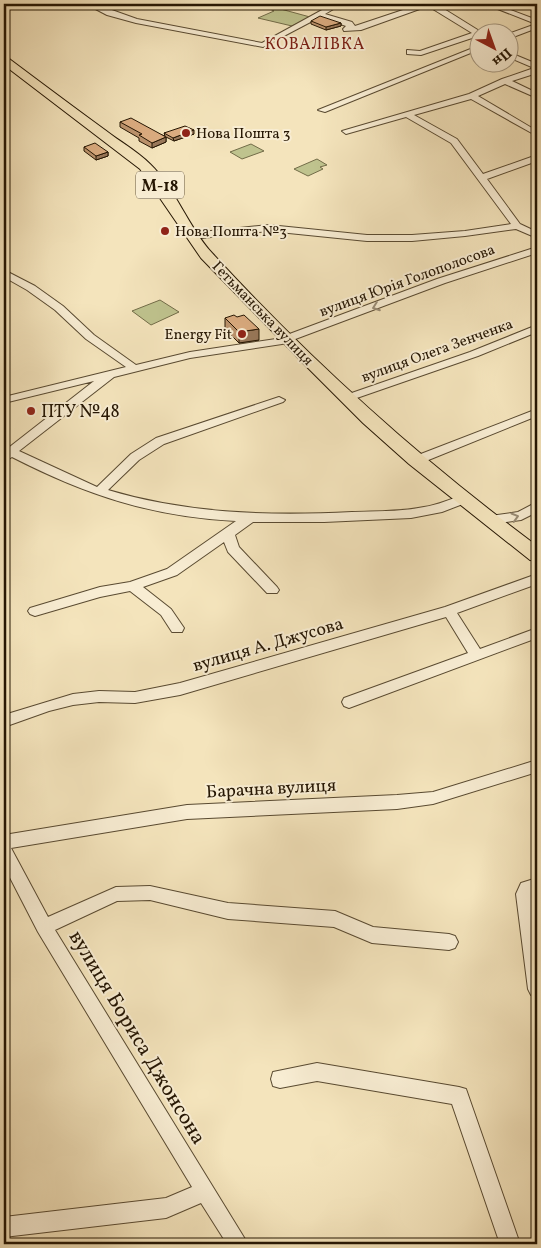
<svg xmlns="http://www.w3.org/2000/svg" width="541" height="1248" viewBox="0 0 541 1248" font-family="Vollkorn,serif">
<style>
.green{fill:#bfc38e;stroke:#726c48}
.lines{fill:none;stroke-linecap:round;stroke-linejoin:round}
.minor-casing{stroke:#594a31;stroke-width:2}
.highway-casing{stroke:#251603;stroke-width:2}
.minor{fill:#f8edd3;fill-rule:evenodd}
.highway{fill:#f4e4bc;fill-rule:evenodd}
.wall{fill:#bc946e;stroke:#251603}
.shaded-wall{fill:#99785a;stroke:#251603}
.building{fill:#dbac80;stroke:#251603}
.oneway{stroke:#998c75}
.poi-dot{fill:#8f2418;stroke:#f8edd3;stroke-width:2}
.labels{text-anchor:middle;stroke-width:4;stroke-linejoin:round;paint-order:stroke}
.far-poi-label{font-size:15px;fill:#251603;stroke:#f8edd3;text-anchor:start}
.far-street-label{font-size:15px;fill:#251603;stroke:#f8edd3}
.far-quarter-label{font-size:16px;letter-spacing:1px;fill:#7a1f14;stroke:#f8edd3}
.shield{fill:#f8edd3;stroke:#645641;stroke-width:1}
.shield-label{font-size:16px;font-weight:bold;fill:#251603}
.poi-label{font-size:18px;fill:#251603;stroke:#f8edd3;text-anchor:start}
.street-label{font-size:18px;fill:#251603;stroke:#f8edd3}
.near-street-label{font-size:21px;fill:#251603;stroke:#f8edd3}
</style>
<rect width="100%" height="100%" fill="#f4e4bc"/>
<filter id="stains"><feTurbulence type="fractalNoise" baseFrequency=".004" numOctaves="4"/><feColorMatrix values="0 0 0 0 .2 0 0 0 0 .09 0 0 0 0 .02 0 0 0 .5 -.17"/></filter>
<radialGradient id="worn" r=".72"><stop offset=".6" stop-color="#630" stop-opacity="0"/><stop offset="1" stop-color="#630" stop-opacity=".3"/></radialGradient>
<path class="green" d="M275,5L277,8L310,17L292,26L258,18L274,11L270,9Z
M251,144L264,151L242,159L230,152Z
M317,159L327,165L320,167L323,169L308,176L294,169Z
M160,300L179,312L151,325L132,311Z"/>
<g class="lines">
<g class="minor-casing">
<path id="minor" d="M86,4H95L137,19L262,43L333,4H342L325,14L352,22L355,26L421,4H436L481,32H478V36L421,55L407,54V50L420,51L472,33L428,6L361,30L344,31L343,29L346,26L320,17L263,47L136,23L107,15Z
M485,4H495L537,20V28L508,39V34L536,24Z
M478,46V50L325,112L318,110Z
M508,52L537,64V73L512,81L537,93V98L505,84L478,96L537,131V136L471,99L414,115L457,139L483,174L537,155V161L487,179L520,224L537,232V238L516,229L465,236L412,241H367L269,231L192,239L187,236L192,233L269,225L367,235H412L465,231L511,224L451,143L406,117L346,134L342,131L469,94L502,79L534,68L508,57Z
M537,247V253L445,283L282,344L190,358L114,377L19,451L97,487L131,454L156,438L279,397L285,400L283,402L164,444L139,460L108,490C188,514 270,516 352,512C376,511 401,512 424,507C438,505 450,499 464,495L468,496L470,499L468,502L442,512L411,518L324,522H253L235,535L239,547L277,587L279,590L277,593H267L228,552L224,542L177,575L143,587L171,609L184,628L182,632H172L161,615L130,591L100,597L35,616L30,614L28,611L30,608L100,587L130,582L167,569L236,521C153,517 86,495 12,457L4,462V452L7,449L94,381L4,403V397L126,367L86,339L55,310L27,290L4,277V270L35,286L63,306L94,335L136,365L190,352L276,339L437,279Z
M537,325V332L478,356L351,400L347,401L341,398L343,396L470,352Z
M537,409V416L421,463L417,464L411,460L413,457Z
M537,502V512L521,520L490,524L484,520L490,516L518,512Z
M537,574V584L457,613L480,649L537,628V638L349,708L344,706L342,702L344,698L468,653L446,617L180,695L135,703L99,702L73,705L49,711L4,727V715L73,694L99,691L135,692L180,683L445,607Z
M537,760V772L433,804L397,809L187,819L11,848L48,917L116,887L150,886L228,903L335,911L373,927L449,934L455,936L458,942L455,948L449,950L372,943L334,927L228,919L150,900L117,901L55,930L248,1244H227L201,1203L166,1218L4,1237V1217L166,1198L192,1187L38,932L4,866V835L187,805L397,795L433,792Z
M537,878V892L532,894L537,929V997L531,995L528,989L516,894L521,883Z
M317,1063L459,1087L466,1089L520,1244H500L452,1104L317,1081L280,1088L273,1086L271,1079L273,1072Z"/>
</g>
<g class="highway-casing">
<path id="highway" d="M4,57L8,58C40,82 72,106 105,130C119,141 137,151 150,164C176,189 188,227 212,253C311,361 420,459 537,546V561L530,560L409,464L363,423L306,366L201,258L140,169L4,65Z"/>
</g>
<use href="#minor" class="minor"/>
<use href="#highway" class="highway"/>
</g>
<path class="wall" d="M311,21L341,23V26L326,30L311,24Z
M120,122L165,136L164,133L194,134L174,141L166,137V142L152,148L139,141V138L120,127Z
M84,147L108,152V156L96,160L84,151Z
M225,318L259,340L239,343L225,329Z"/>
<path class="shaded-wall" d="M341,23V26L326,30V27Z
M194,130V134L174,141L173,138Z
M166,137V142L152,148V143Z
M108,152V156L96,160V156Z
M259,329V340L239,343V332Z"/>
<path class="building" d="M320,16L341,23L326,27L311,21Z
M131,118L166,137L152,143L139,135L142,134L120,122Z
M185,126L194,130L173,138L164,133Z
M95,143L108,152L96,156L84,147Z
M234,315L237,317L244,315L259,329L239,332L225,318Z"/>
<defs><path id="oneway-chevron" d="M-2-3.5L2.5 0L-2 3.5" fill="none" stroke-width="1.6" stroke-linecap="round" stroke-linejoin="round" transform="scale(1.25)"/></defs>
<g class="oneway">
<use href="#oneway-chevron" transform="translate(376 307) rotate(160)"/>
<use href="#oneway-chevron" transform="translate(515 517) rotate(-16)"/>
</g>
<g class="poi-dot">
<circle cx="186" cy="133" r="5"/>
<circle cx="165" cy="231" r="5"/>
<circle cx="242" cy="334" r="5"/>
<circle cx="31" cy="411" r="5"/>
</g>
<g class="labels">
<g class="far-poi-label">
<text x="196" y="138">Нова Пошта 3</text>
<text x="175" y="236">Нова Пошта №3</text>
<text x="232" y="339" text-anchor="end">Energy Fit</text>
</g>
<g class="far-street-label">
<text transform="translate(407 280) rotate(-20)" y="5">вулиця Юрія Голополосова</text>
<text transform="translate(263 313) rotate(46)" y="5">Гетьманська вулиця</text>
<text transform="translate(437 350) rotate(-20)" y="5">вулиця Олега Зенченка</text>
</g>
<g class="far-quarter-label">
<text x="315" y="49">КОВАЛІВКА</text>
</g>
<rect class="shield" x="136" y="171.5" width="48" height="27" rx="4"/>
<g class="shield-label">
<text x="160" y="191">М-18</text>
</g>
<g class="poi-label">
<text x="41" y="417">ПТУ №48</text>
</g>
<g class="street-label">
<text transform="translate(268 644) rotate(-16)" y="6">вулиця А. Джусова</text>
<text transform="translate(271 788) rotate(-3)" y="6">Барачна вулиця</text>
</g>
<g class="near-street-label">
<text transform="translate(138 1037) rotate(59)" y="7">вулиця Бориса Джонсона</text>
</g>
</g>
<rect width="541" height="1248" fill="none" stroke="#f4e4bc" stroke-width="20"/>
<rect x="5" y="5" width="531" height="1238" fill="none" stroke="#251603" stroke-width="2.5"/>
<rect x="10" y="10" width="521" height="1228" fill="none" stroke="#251603"/>
<g transform="translate(494 48) rotate(139)"><circle r="24" fill="#f8edd3" stroke="#a49780"/>
<path d="M0-4L9 19L0 12L-9 19Z" fill="#8f2418"/>
<text y="-8" font-size="14" font-weight="bold" text-anchor="middle" fill="#251603">Пн</text>
</g>
<rect width="100%" height="100%" filter="url(#stains)"/>
<rect width="100%" height="100%" fill="url(#worn)"/>
</svg>
